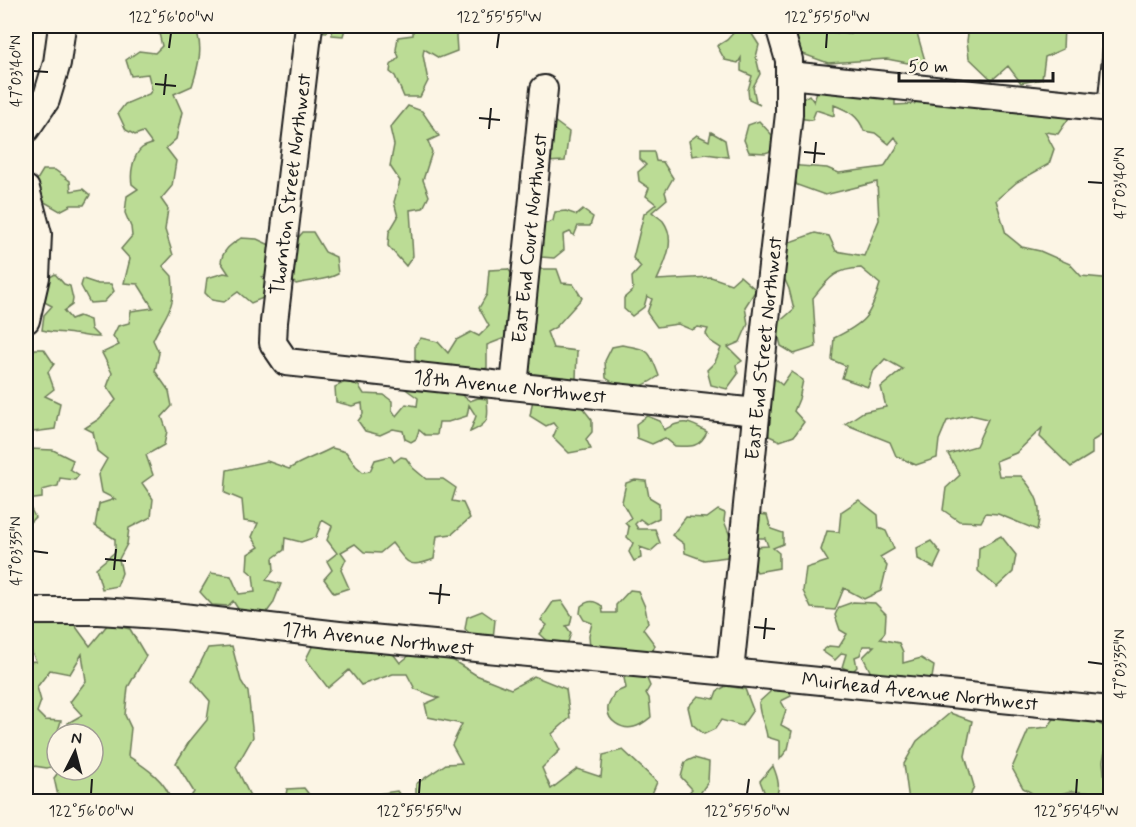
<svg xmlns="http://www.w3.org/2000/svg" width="1136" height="827" viewBox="0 0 1136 827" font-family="Mynerve,sans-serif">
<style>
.green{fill:#bbdc95;stroke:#6c7c58;stroke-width:1.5}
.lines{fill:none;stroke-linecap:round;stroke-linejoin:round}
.lane-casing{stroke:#1c1c1c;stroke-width:16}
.street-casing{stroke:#1c1c1c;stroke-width:30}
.lane{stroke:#fcf5e5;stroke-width:12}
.street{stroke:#fcf5e5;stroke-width:26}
.ticks{fill:none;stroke:#1c1c1c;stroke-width:2}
.labels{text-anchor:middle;stroke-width:6;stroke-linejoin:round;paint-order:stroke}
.street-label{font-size:20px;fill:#1c1c1c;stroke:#fcf5e5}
.neatline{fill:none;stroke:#1c1c1c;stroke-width:2}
.ticks-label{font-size:15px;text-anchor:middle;fill:#1c1c1c}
</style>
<rect width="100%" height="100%" fill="#fcf5e5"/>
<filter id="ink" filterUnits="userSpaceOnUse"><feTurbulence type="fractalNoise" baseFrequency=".0167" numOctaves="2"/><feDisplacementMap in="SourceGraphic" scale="12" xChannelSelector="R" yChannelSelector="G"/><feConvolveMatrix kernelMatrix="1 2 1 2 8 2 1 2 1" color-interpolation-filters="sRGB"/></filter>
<g filter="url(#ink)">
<path class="green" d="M145,26H192C206,41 198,68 192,86L174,94L182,112L176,139L166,148L176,161L172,186L161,199L168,209L165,230L173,255L163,266L172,276C173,284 174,293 172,301C170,313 158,328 153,340L159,353L155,371L169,391L172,406L162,417L167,431L164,445L146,455L153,475L142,483L153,499L151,517L129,528L127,544L119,559L122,573L117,586L102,589L96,568L115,552V539L95,526L99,504L115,499L101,492L98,475L107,459L97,451L93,432L85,428L99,419L116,400L107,387L112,373L102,353L119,345L113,336L118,326L129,323L131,311L153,308L138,284L124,283L130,259L121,249L132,236L131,227L125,213L127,196L138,189L132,184C130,173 133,155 142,148C145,146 149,145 152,144L143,132L135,135L126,130L118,113L125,104L149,94L152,90L148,74L131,76L126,60L139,51L155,53L162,46L159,33L147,29Z
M315,26H341L345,29L343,36L332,35L331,29L327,32L319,31Z
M413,26H463L456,36L457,51L439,58L424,49L423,55L428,81L420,97H404L395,76L390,72L391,65L399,57L396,50L398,37L413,35Z
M731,26H752L750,31L759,45L756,57L760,74L753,87L756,102L760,105L749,100L748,90L752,76L741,71V58L738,63L725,60L717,46L727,40L735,31Z
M792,26H825L830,32L849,34L865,26H915L926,64L918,65L887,59L828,63L803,54L789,30Z
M969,26H1064L1063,49L1045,57L1042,79L1021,83L1008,66L992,80L969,58L967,41Z
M982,79L1001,91L1071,115L1058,134L1045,132L1054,149L1049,164L1017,182L996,200L1006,234L1022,247L1040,251L1070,264L1081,276L1103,278L1110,277V430L1092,441V454L1071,467L1040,437L1042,428L1016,453L996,461L999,476H1021C1037,494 1043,506 1037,530L998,514L986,513L981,522L959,521L943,510L946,488L960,475L948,454L976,446L988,419L971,415L947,421L939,440L937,458L916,465L896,456L890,442L845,424L863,412L886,407L881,387L903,369L885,359L872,373L868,387L842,378L846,366L832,360L834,338C865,323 870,317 880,284L861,268C835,269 829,278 813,298L816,347L794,354L781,346L776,325L794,309L789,289L777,262L787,243L815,233L829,236L836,251L864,256L879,220L877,182L825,195L797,185L788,165L827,168L839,173L884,167L899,144L895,137L889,144L875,133L864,131C859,116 849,111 834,105V116L816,110L812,120L797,118L794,105L809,95L814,102L817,91L830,93L842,83L895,96V105L914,104L933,84L949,97Z
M408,106L422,111L439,136L428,141L432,152L423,180L429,196L423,208L410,210L413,256L406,266L388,246L389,232L398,217L394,202L400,181L390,166L394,145L390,128Z
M550,118L569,132L565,161L545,162Z
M759,121L772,135L771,151L765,153L749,152L744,140L748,125Z
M711,132L725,140L728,157L706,154L692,156L689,141L697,135L709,141Z
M640,152H654L656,161L663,162L673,178L665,192L667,199L652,212C655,215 660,218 663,221C677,240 665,263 657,280L711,277L731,284L740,276L756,290L745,307L748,324L740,342L728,347L742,361L736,365L738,374L727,389L711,385L707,370L715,362L721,348L710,341L706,334L708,329L698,327L692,330L678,324L657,327L647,313L652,299L647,296L644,307L632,316L624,309V298L633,290L632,277L641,267L633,258L644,214L656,204L646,196L649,188L639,181L638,172L646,165L640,159Z
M43,170H55L70,181L71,191L83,189L90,195L84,205H71L60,211L41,200L35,183Z
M583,210L593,217L590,226H578L574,236L570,232L563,235L564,250L554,258L541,257L532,245L534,234L544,224L553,221L555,212L566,211L577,215Z
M303,232H313L325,252L336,257L338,274C325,281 311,280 296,284C284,272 278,271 262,277L266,283L263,298L251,303L238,292L224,302L212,300L205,293L207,278L224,273L229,274L221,262C223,249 231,245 241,238L257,239L276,248L293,244Z
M508,269L521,285L527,273L542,269H557L562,283L573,284L582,298L556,327L547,332L553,348L577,351L576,379L564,385L557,378L545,385L522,380L515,319L506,323L505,338L487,345V368L472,372L450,365L429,364L415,360V345L421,338L438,342L448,353L456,340L471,332L479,336L489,326L479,308L487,294L489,270Z
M55,274L64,284L70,286L73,299L72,305L64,311L71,319L79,316L90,320L91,329L99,337C89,337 83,335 73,334C62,332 53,333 42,330L44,315L52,306L39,299L44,281Z
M83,279L98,284H111L114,291L104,302L90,303L81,286Z
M622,345C649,350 649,348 659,376C637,391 628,393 606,378L605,361L612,347Z
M35,349H44L54,364L48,372L54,389L45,396L60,403L55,429L26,433V379L30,374C22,363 28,358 35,349Z
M791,372L803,380L799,399L794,411L804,422L794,436L780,441L769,436L766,388L775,379L782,385Z
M405,379L456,391L470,401L478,398L487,399C489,419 489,424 470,432L476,416L469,405L467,416L448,422H439L437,435H425L419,430L416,439L411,442L405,439L403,431L393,429L380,435L365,431L358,421L363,414L362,403L352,406L336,402L335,387L347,381L359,386L364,394L384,395L392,401V410L396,416L406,404L417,406L418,398L404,388Z
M547,397L561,407L578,402L592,420V432L586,439L591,449L569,453L553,437L557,428L553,423L546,426L530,416L533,399Z
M647,416L660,421L664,430C682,419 689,421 707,432C700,448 690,447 675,446L665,438L652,444L637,438L636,424Z
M332,448L346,452L356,466L363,472L370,471L375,460L390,456L394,462L401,457L406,458L413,468L426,479H443L456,488L452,501L463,503L470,518L452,534L437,536L434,559C409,569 408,564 392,543L380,553L364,552L355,544L341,552L346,559L341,570L349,588L334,593L324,579L332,570L327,561L337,553L327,540L332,526L322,520L316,537L301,542L285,538L284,550L273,558L274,570L266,580L281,584L273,604L264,616L242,615L233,601L228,606L212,605L200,592L211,573L231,576L239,594L255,592L253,575L247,570L248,554L259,547L252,537L258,523L244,521L242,500L225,493L227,470L267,461L289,469C303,460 317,456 332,448Z
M30,449L53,450L73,460L70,469L79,475L75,480L60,478L58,486L42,490V498L26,500L35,517L26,526V454Z
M635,480L646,481L649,497L659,503V518L647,524L640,519L635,524L638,529H655L660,543L651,551L640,547L641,558L634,561L629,552L633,543L627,537L629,527L625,523L631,518L622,502L626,483Z
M859,500L878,515L879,528L886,531L894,549L880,557L887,566L881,591L864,599L844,588L835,610L811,608L803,591L806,568L828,561L821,550L827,531L839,532L841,512Z
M718,510L725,513L724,521L730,536L727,557L704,560L685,553L684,544L672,535L686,517L707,518Z
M758,514L767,515L771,529L783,533V544L773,548L779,553V568L757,572L749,560L752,547L768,546L765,538H751Z
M1001,536L1016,555L1013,572L997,587L978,571L979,548Z
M931,541L941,553L934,568L918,559L917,548Z
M630,590L638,591L645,607L648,623L643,629L655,645L651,655L590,650L589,635L592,623L584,620L580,613L581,606C589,600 594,600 602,606L603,613H616V605Z
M562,601L572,616L570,625L566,626L571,633L567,645L550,643L540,634L547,625L541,620L553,602Z
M853,602L875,603L886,614L885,632L880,639L899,643L903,652V663L921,658L934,666L932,678L917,685L902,675L884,680L871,673L863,657L874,646H863L860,655L855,657L857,667L852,672L842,667L846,654L842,653L835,660L822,651L829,646L839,647L847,634L840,630L835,615L839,607Z
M482,611L495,620L493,639L479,642L465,629L467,617Z
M68,616L90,646L108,624L130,629L146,656L128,687L125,715L131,728L128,756C145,767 167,781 171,801H56L58,796L54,778L60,770H93V734H70L68,723L82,715L70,702L86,681L82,654L70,674L50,670L37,687L41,701L37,712L45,720L61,721L57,734V765L47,768L27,765L26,662L36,661L27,642L29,622Z
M350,639L365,651L385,643L400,663L416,650L454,661L476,675L511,689L534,676L566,689L570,718L552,734L560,750L542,768L551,789L577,769L601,777L603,755L623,750L657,782L649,801H416V784L446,764L462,763L452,745L462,724L428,717L425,704L439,698L415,689L407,674H393L361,685L349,670L328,688L306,659L314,643Z
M232,646L241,681L248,692L253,737L236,767L250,796V801H188L194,792L176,763L189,742L207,720L210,701L192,680L208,648Z
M632,671L645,674L650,686L646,693L649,698L651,717C646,721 640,726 634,727C622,730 606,721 608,707C609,703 613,697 614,693L626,688L624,678Z
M771,682L788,683L791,696L781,701L786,710L781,725L792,731L788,749L780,759V741L767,737C766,725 758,715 759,702L770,692Z
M726,686L745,689L753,710L742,726L721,720L715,729L704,734L692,724L688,707L698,696L714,699L717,691Z
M950,713L972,721L965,756L974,786L969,800L964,802L909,801L904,764L917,741Z
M1056,716L1089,719L1110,729L1103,761L1106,794L1071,791L1042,799L1023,788L1012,768L1029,729L1048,727Z
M694,758L709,762L708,782L701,792L703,801H687L685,797L692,789L681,777L685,762Z
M773,766C778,778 782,790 773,801H759L765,794L760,781Z
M304,788L314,801H285L287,789Z
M397,791L404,801H361L370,795Z"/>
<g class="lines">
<g class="lane-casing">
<path id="lane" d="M1104,108L1110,47"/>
</g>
<g class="street-casing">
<path id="street" d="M309,26L274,322L273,343L286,362L756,412
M789,75L1110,108
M26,129L46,100L57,63L62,26
M26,189L38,234L36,277L26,320
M514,386L544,89
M26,611H99L174,616L339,635L730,672L1110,710
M730,672L765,328L789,114V60L779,26"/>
</g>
<use href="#lane" class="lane"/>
<use href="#street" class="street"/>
</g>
</g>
<path class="ticks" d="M169,48L171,33M497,48L499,33M826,48L827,33M33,71L48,72M155,84L176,86M164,95L166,74M479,118L500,120M489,129L491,108M804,152L825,154M814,163L816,142M1088,182L1103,183M33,551L48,553M105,559L126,561M114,570L116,549M429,593L450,595M439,604L441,584M754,627L775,629M764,639L766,618M1088,662L1103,664M91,794L92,779M419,794L420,779M747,794L749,779M1076,794L1077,779"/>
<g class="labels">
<g class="street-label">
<text transform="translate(290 184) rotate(-83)" y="7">Thornton Street Northwest</text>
<text transform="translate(529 238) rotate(-84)" y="7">East End Court Northwest</text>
<text transform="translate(763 348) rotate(-84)" y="7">East End Street Northwest</text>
<text transform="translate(510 386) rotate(6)" y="7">18th Avenue Northwest</text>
<text transform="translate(378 638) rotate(6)" y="7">17th Avenue Northwest</text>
<text transform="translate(920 691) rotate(6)" y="7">Muirhead Avenue Northwest</text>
</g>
</g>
<rect width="1136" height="827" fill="none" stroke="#fcf5e5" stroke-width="66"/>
<g transform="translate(75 752) rotate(6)"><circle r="28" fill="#fcf5e5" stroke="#a29e95" stroke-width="1.5"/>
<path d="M0-4.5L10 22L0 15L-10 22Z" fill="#1c1c1c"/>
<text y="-9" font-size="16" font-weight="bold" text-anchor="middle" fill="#1c1c1c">N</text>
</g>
<path d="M899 72v9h154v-9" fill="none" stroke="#1c1c1c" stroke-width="3"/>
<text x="908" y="72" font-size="18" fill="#1c1c1c" stroke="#fcf5e5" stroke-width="4.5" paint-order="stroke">50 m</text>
<rect x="33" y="33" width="1070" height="761" class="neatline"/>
<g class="ticks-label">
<text x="171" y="22">122°56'00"W</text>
<text x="499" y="22">122°55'55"W</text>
<text x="827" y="22">122°55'50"W</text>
<text transform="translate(16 71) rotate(-90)" y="5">47°03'40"N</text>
<text transform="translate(1120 183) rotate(-90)" y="5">47°03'40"N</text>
<text transform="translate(16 551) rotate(-90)" y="5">47°03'35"N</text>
<text transform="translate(1120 664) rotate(-90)" y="5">47°03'35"N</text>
<text x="91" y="816">122°56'00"W</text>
<text x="419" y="816">122°55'55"W</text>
<text x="747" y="816">122°55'50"W</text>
<text x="1076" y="816">122°55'45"W</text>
</g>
</svg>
